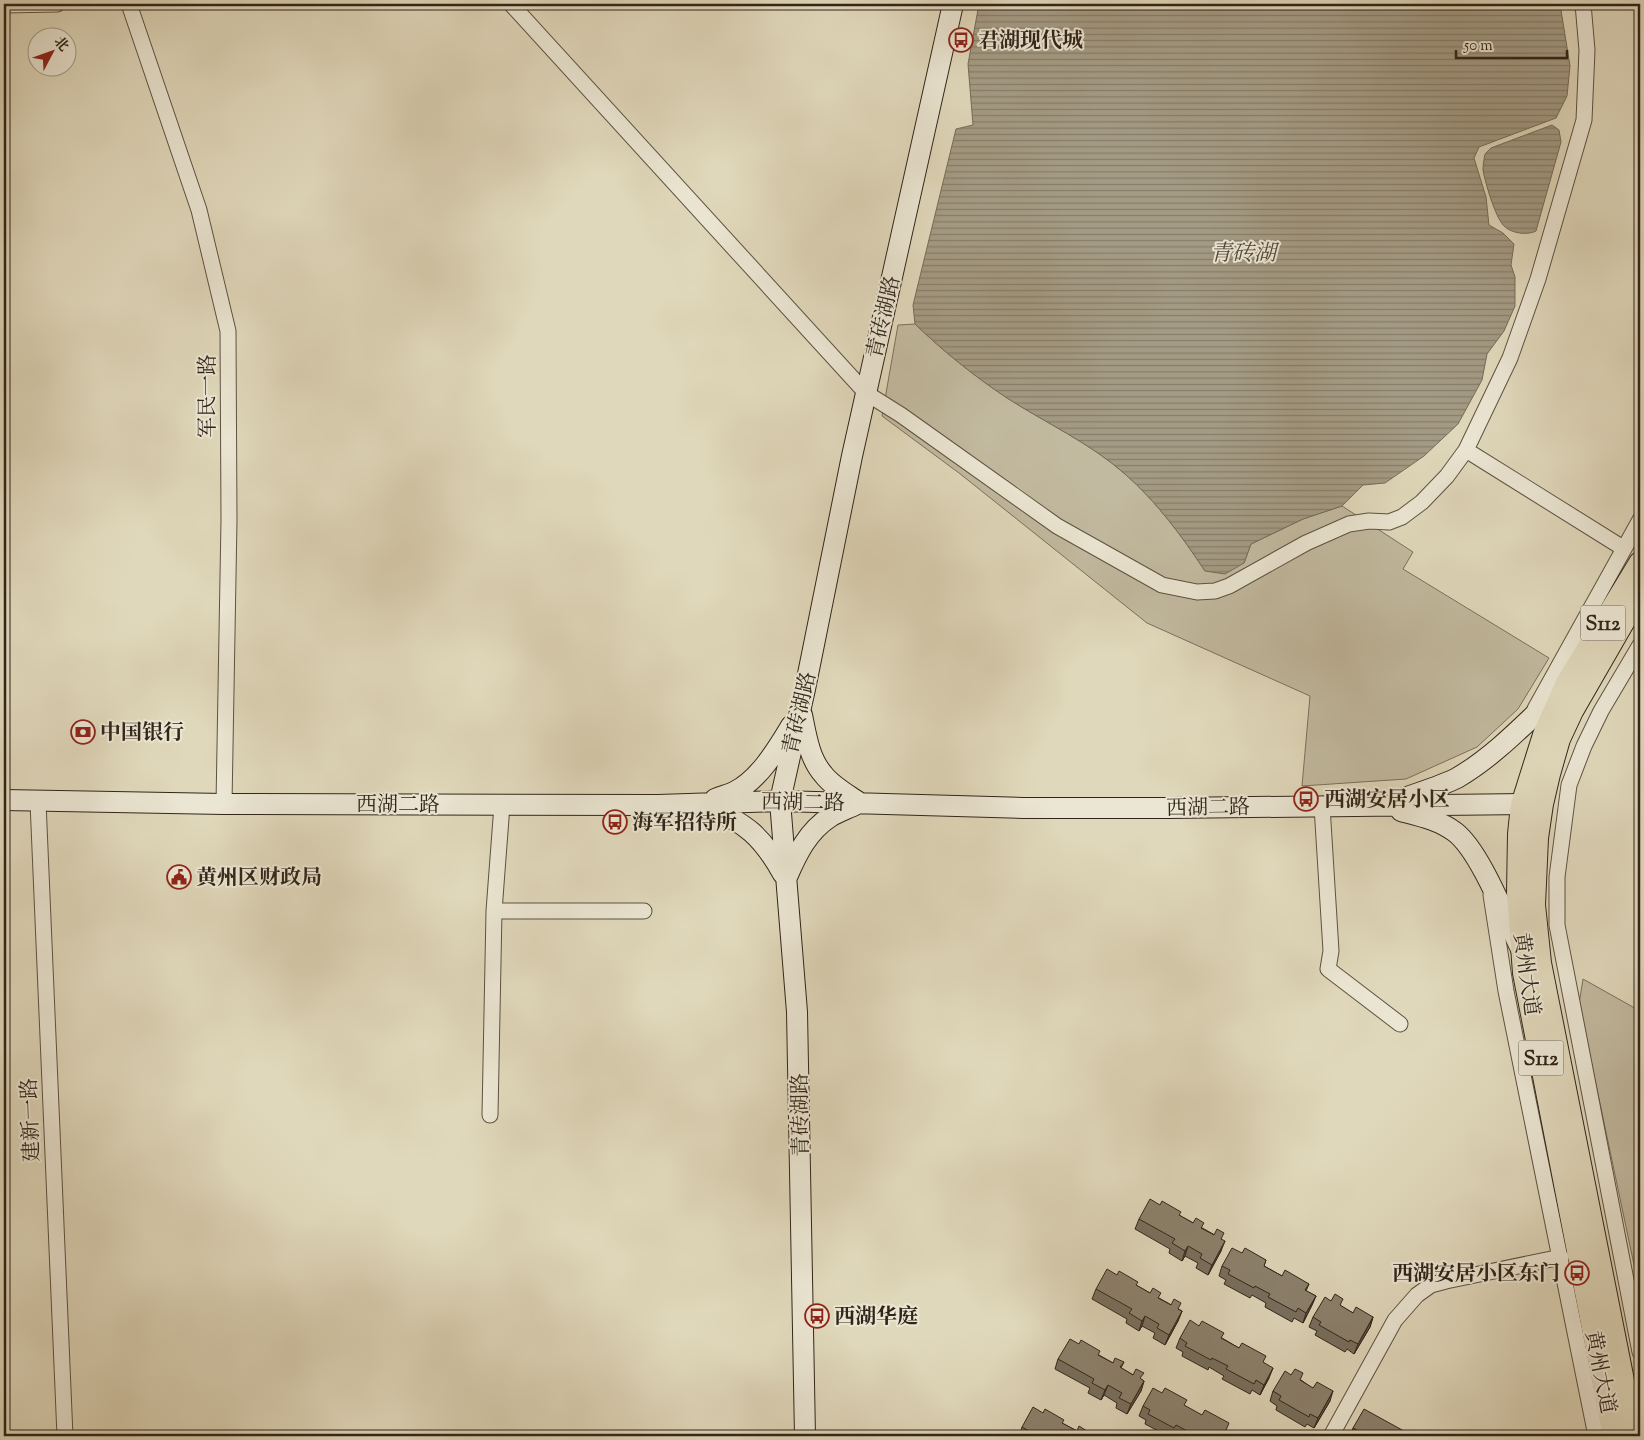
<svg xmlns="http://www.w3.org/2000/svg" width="1644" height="1440" viewBox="0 0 1644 1440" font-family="'Sorts Mill Goudy','Noto Serif SC',serif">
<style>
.green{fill:#c2baa0;stroke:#7a705d}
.water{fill:url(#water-rules);stroke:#766c5a}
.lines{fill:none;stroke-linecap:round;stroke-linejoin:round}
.street-casing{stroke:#5d5242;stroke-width:17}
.secondary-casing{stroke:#31251a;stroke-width:22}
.primary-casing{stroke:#31251a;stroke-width:24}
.street{stroke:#ebe6d3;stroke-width:15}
.secondary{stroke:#ebe6d3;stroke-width:20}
.primary{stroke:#e0d8bb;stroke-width:22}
.wall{fill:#78705f;stroke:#31251a}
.shaded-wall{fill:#625b4d;stroke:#31251a}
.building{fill:#8c826e;stroke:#31251a}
.labels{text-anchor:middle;stroke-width:4;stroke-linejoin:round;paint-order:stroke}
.shield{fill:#ebe6d3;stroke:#695f52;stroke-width:1}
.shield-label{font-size:20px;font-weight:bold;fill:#31251a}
.poi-label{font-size:21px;font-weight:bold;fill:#31251a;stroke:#ebe6d3;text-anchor:start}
.street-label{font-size:21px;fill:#31251a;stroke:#ebe6d3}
.water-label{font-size:22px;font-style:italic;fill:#54483a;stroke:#ebe6d3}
</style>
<defs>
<pattern id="water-rules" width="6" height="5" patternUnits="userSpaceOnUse" patternTransform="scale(1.25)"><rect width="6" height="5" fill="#a49b84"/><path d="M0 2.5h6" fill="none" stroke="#867e6b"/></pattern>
</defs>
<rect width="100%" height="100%" fill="#e0d8bb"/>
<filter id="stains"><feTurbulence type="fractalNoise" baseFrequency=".004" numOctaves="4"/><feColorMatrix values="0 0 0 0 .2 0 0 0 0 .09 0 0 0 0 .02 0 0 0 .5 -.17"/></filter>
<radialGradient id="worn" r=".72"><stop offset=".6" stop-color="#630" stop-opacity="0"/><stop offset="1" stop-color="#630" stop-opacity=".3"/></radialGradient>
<path class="green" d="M915,324C943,351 974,376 1007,398C1046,423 1090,443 1125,474C1156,501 1182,536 1205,571L1244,563L1251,544L1303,519L1342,506L1413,552L1403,569L1549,658L1518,709L1477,747L1406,779L1302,786L1310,696L1147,623L959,473L882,416L898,325Z
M1583,979L1640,1011V1293L1579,1004Z"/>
<path class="water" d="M979,4H1560L1570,66L1567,96L1556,118L1479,147L1474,158L1486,197L1489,225L1503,233L1514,244L1511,265L1515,277V306L1504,331L1487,354L1482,380L1458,424L1424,456L1385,483L1363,485L1342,506L1303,519L1251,544L1244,563L1225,574L1205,571C1182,536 1156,501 1125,474C1090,443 1046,423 1007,398C974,376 943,351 915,324L913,305L956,129L973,125L968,64Z
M1552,125L1559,130L1561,142L1536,231C1526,236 1507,233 1501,222C1494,212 1485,182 1483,170C1483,165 1484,159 1485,154L1491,148Z"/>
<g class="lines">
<g class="street-casing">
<path id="street" d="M129,4L199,210L228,331L229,520L224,804
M511,4L866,393L901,415L1057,526L1162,585L1197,592L1215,591L1229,586L1306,543L1349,524L1369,521L1389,522L1402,517L1422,502L1447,476L1466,450
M1583,4L1587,50L1584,120L1538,279L1510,358L1466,450L1623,548
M4,5L57,4
M1640,645L1601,711L1584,746L1569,785L1557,877V925L1640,1352
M1535,709L1640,520
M38,802L65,1436
M1322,806L1331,951L1328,969L1400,1024
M1491,895L1506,991L1596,1436
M494,911H644
M490,1115L494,911L502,805
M1331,1436L1395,1320L1417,1295L1431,1285L1446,1281L1561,1257"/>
</g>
<g class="secondary-casing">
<path id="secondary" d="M802,715C806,734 809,758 823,774C832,786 847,794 860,803
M715,799C721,796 728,795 734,792C759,780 777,749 791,726
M4,800L224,804L658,805L780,801L1023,808H1168L1536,804
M1399,800C1417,793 1439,787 1457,778C1498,754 1531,717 1566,685
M706,806C746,823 762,836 783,874
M1401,811C1420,816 1439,820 1455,832C1480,851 1506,919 1521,949
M787,877C797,854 808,831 830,817C838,812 847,809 855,805
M805,1436L797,1012L780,801L805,689L852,456L953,4"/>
</g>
<g class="primary-casing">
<path id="primary" d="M1614,1436L1524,973L1518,893L1519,834L1522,805L1544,735L1567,683L1640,563
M1634,1436L1540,963L1534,905L1537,838L1542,804L1549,774L1559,739L1572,711L1640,593"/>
</g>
<use href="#street" class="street"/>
<use href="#secondary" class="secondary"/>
<use href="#primary" class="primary"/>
</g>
<path class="wall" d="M1179,1215L1222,1239L1221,1251L1208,1275L1196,1268L1198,1263L1185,1256L1182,1261L1169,1253L1170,1249L1135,1229L1139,1219Z
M1242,1253L1266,1260L1264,1266L1282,1276L1309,1284L1306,1291L1316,1296L1312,1305L1303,1323L1294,1318L1292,1322L1265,1307L1266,1303L1252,1295L1250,1298L1224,1284L1226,1280L1219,1276L1222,1266Z
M1136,1285L1182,1311L1178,1321L1165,1345L1153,1338L1155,1333L1142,1326L1139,1331L1126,1323L1127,1319L1092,1299L1096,1289Z
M1341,1306L1353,1313L1373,1317L1370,1327L1354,1354L1347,1349L1345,1352L1315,1335L1317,1331L1309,1327L1313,1317Z
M1180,1338H1222L1264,1363L1269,1378L1260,1395L1252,1390L1250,1394L1222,1379L1224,1376L1209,1367L1208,1370L1182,1356L1183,1352L1176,1348Z
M1099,1355L1113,1363L1124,1362L1121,1368L1144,1381L1141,1391L1127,1414L1116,1408L1117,1403L1104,1395L1101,1400L1088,1393L1090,1388L1055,1369L1058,1359Z
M1301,1380L1330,1401L1314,1428L1307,1424L1305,1427L1276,1410L1277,1406L1270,1401L1273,1391Z
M1143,1406H1185L1236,1436H1174L1172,1435L1171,1436H1168L1145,1424L1146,1420L1139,1416Z
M1062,1423L1077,1431H1087L1085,1436H1019L1022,1427Z
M1353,1428L1413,1436H1350Z"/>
<path class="shaded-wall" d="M1225,1241L1221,1251L1208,1275L1212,1265Z
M1188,1246L1185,1256L1182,1261L1185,1251Z
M1316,1296L1312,1305L1303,1323L1306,1313Z
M1182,1311L1178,1321L1165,1345L1169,1335Z
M1145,1316L1142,1326L1139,1331L1142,1321Z
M1373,1317L1370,1327L1354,1354L1358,1344Z
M1273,1368L1269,1378L1260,1395L1264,1385Z
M1144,1381L1141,1391L1127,1414L1131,1404Z
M1108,1385L1104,1395L1101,1400L1105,1390Z
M1333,1391L1330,1401L1314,1428L1318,1418Z"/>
<path class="building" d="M1150,1199L1160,1205L1162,1201L1181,1212L1179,1215L1193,1223L1196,1218L1204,1223L1201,1228L1214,1235L1217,1229L1224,1233L1221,1239L1225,1241L1212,1265L1200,1258L1202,1254L1188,1246L1185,1251L1172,1243L1175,1239L1139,1219Z
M1232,1248L1242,1253L1245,1248L1266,1260L1264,1266L1282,1276L1285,1270L1309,1284L1305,1290L1316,1296L1306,1313L1298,1308L1296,1312L1268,1297L1270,1294L1255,1286L1254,1288L1228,1274L1230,1270L1222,1266Z
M1107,1269L1117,1275L1119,1271L1138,1282L1136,1285L1150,1293L1153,1288L1161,1293L1158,1298L1171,1305L1174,1299L1181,1303L1178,1309L1182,1311L1169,1335L1157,1328L1159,1324L1145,1316L1142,1321L1129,1313L1132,1309L1096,1289Z
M1335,1294L1343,1299L1340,1305L1353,1313L1356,1307L1373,1317L1358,1344L1350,1340L1349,1342L1319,1325L1321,1322L1313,1317L1325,1297L1331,1301Z
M1190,1320L1199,1326L1202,1321L1224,1333L1221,1338L1239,1348L1242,1343L1266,1356L1263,1362L1273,1368L1264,1385L1256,1380L1254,1384L1226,1369L1228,1366L1212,1358L1211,1360L1185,1346L1187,1343L1180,1338Z
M1070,1339L1079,1344L1081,1340L1100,1351L1098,1355L1113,1363L1115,1358L1124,1362L1120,1367L1133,1375L1136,1369L1144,1373L1140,1378L1144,1381L1131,1404L1119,1398L1122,1393L1108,1385L1105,1390L1092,1383L1094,1379L1058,1359Z
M1295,1369L1303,1373L1300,1380L1313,1388L1317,1382L1333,1391L1318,1418L1310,1414L1309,1417L1279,1400L1281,1396L1273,1391L1285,1371L1291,1375Z
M1153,1388L1162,1393L1165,1388L1187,1400L1184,1405L1202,1415L1205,1410L1229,1423L1226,1430L1236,1435L1235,1436H1189L1191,1433L1176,1425L1174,1428L1148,1414L1150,1410L1143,1406Z
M1033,1407L1043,1413L1045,1409L1064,1420L1062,1423L1077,1431L1079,1426L1087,1431L1084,1436H1085H1038L1022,1427Z
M1364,1409L1413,1436H1368L1353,1428Z"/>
<defs>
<g id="bus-ring" transform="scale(1.25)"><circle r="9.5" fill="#ebe6d3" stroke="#8f2418" stroke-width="1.5"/><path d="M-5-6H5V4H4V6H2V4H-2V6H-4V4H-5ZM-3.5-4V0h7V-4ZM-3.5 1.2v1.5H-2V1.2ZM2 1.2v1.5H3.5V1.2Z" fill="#8f2418"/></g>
<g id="bank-ring" transform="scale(1.25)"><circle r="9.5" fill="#ebe6d3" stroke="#8f2418" stroke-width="1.5"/><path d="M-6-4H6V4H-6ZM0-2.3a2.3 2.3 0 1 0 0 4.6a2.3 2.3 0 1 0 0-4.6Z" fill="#8f2418"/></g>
<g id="civic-ring" transform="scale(1.25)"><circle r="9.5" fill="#ebe6d3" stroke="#8f2418" stroke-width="1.5"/><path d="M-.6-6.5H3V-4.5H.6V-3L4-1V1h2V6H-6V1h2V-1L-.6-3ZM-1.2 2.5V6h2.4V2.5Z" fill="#8f2418"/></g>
</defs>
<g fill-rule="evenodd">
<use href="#bus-ring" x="961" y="40"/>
<use href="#bank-ring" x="83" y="732"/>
<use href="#bus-ring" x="1306" y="799"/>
<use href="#bus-ring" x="615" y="822"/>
<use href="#civic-ring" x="179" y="877"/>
<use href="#bus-ring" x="1577" y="1273"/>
<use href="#bus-ring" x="817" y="1316"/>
</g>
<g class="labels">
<g class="shield">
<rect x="1580.5" y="605.5" width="45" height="35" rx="4"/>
<rect x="1518.5" y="1040.5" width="45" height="35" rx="4"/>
</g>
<g class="shield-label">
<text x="1603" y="630">S112</text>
<text x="1541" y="1065">S112</text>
</g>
<g class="poi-label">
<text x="978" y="47">君湖现代城</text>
<text x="100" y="739">中国银行</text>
<text x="1324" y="806">西湖安居小区</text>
<text x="632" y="829">海军招待所</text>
<text x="196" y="884">黄州区财政局</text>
<text x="1560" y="1280" text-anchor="end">西湖安居小区东门</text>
<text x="834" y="1323">西湖华庭</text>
</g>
<g class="street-label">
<text transform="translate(883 317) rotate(-77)" y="7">青砖湖路</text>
<text transform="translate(207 396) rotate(-90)" y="7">军民一路</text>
<text transform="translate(799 713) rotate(-77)" y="7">青砖湖路</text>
<text transform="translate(803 802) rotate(1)" y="7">西湖二路</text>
<text x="398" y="811">西湖二路</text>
<text transform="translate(1208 807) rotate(-1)" y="7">西湖二路</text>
<text transform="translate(1527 974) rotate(82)" y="7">黄州大道</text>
<text transform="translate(800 1115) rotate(-91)" y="7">青砖湖路</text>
<text transform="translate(30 1120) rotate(-92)" y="7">建新一路</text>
<text transform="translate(1601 1372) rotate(79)" y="7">黄州大道</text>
</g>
<g class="water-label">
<text x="1243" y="260">青砖湖</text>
</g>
</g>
<rect width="1644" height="1440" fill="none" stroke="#e0d8bb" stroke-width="20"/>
<rect x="5" y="5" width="1634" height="1430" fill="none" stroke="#31251a" stroke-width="2.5"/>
<rect x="10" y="10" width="1624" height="1420" fill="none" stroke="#31251a"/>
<g transform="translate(52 52) rotate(49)"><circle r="24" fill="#ebe6d3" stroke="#a19989"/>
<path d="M0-4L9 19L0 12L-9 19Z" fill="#8f2418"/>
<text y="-8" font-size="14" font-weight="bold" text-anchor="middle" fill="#31251a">北</text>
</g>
<path d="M1456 50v8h111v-8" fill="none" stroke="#31251a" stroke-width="2.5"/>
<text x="1464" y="50" font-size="15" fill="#31251a" stroke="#ebe6d3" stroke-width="4" paint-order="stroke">50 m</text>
<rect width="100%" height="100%" filter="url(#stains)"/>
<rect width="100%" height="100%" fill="url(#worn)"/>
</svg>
